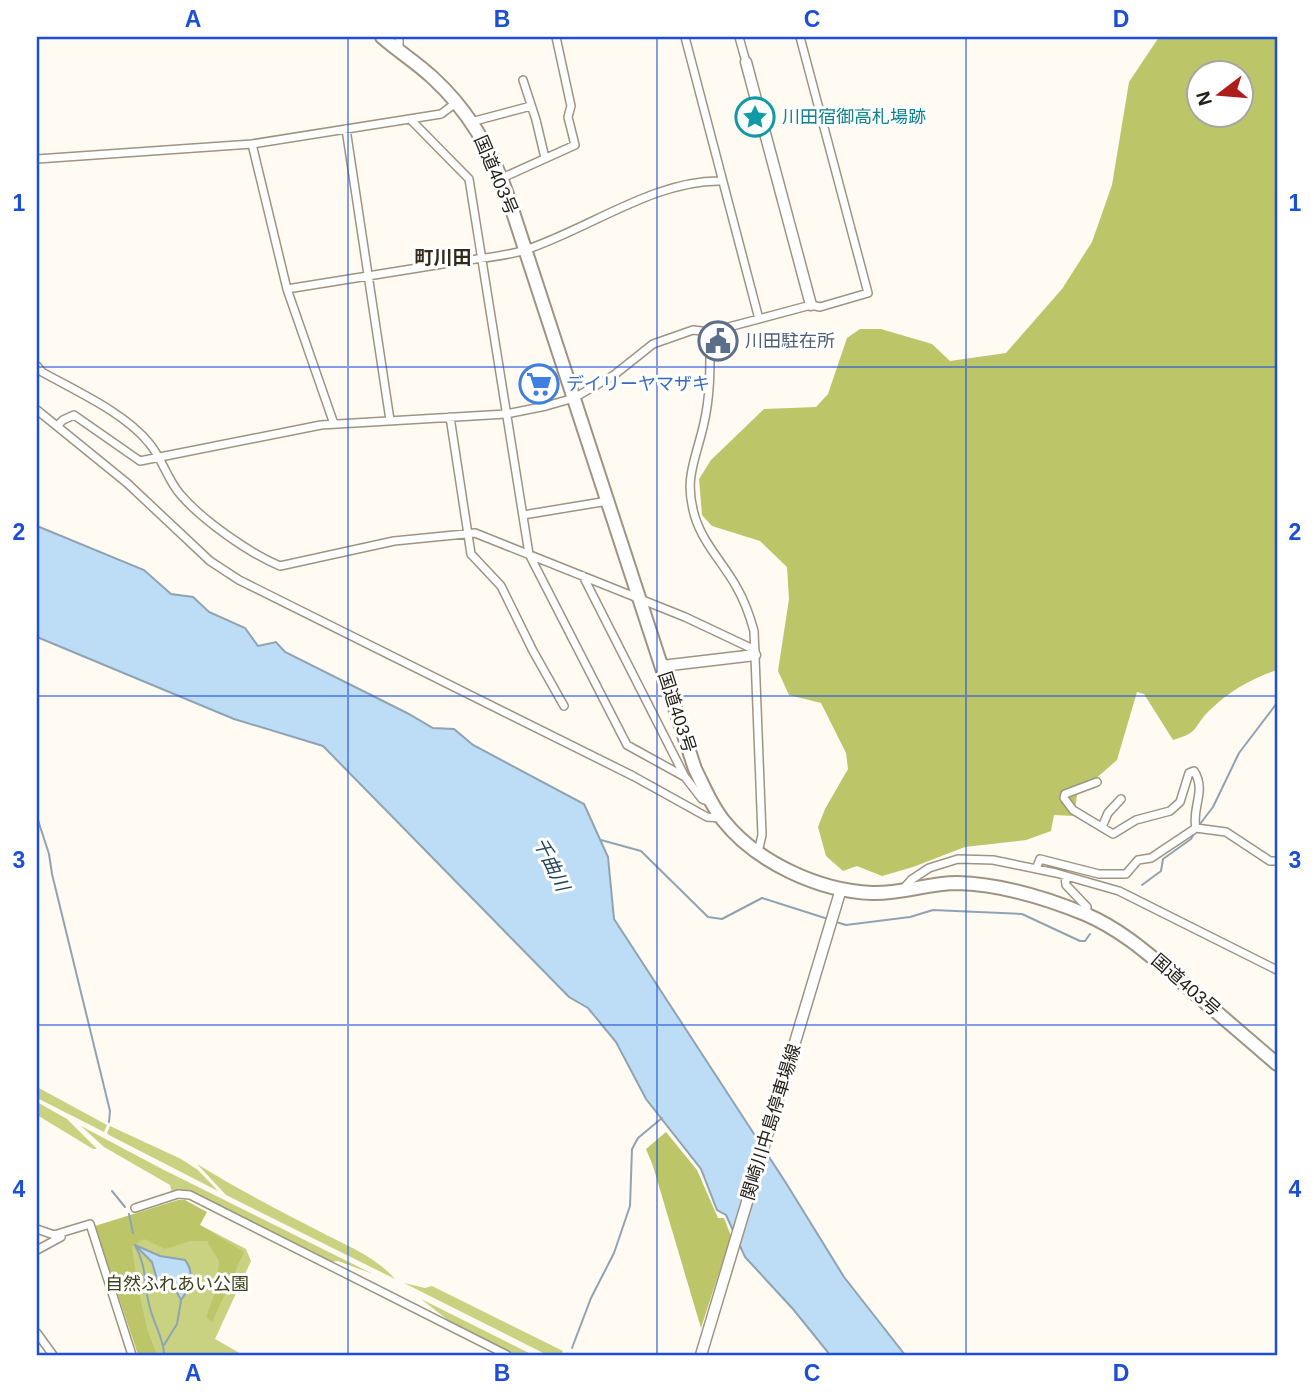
<svg xmlns="http://www.w3.org/2000/svg" width="1314" height="1392" viewBox="0 0 1314 1392" font-family="Arial,'Noto Sans JP',sans-serif">
<style>
.green{fill:#c8d280}
.forest{fill:#bcc668;fill-rule:evenodd}
.water{fill:#bddcf5;stroke:#8fa4b3;stroke-width:2}
.lines{fill:none;stroke-linecap:round;stroke-linejoin:round}
.stream{stroke:#8fa4b3;stroke-width:2}
.street-casing{stroke:#9f9481;stroke-width:10}
.secondary-casing{stroke:#9f9481;stroke-width:13}
.highway-casing{stroke:#9f9481;stroke-width:16}
.street{stroke:#fff;stroke-width:7}
.secondary{stroke:#fff;stroke-width:10}
.highway{stroke:#fff;stroke-width:12}
.grid{fill:none;stroke:#1d4ed8;stroke-width:2;stroke-opacity:0.55}
.labels{text-anchor:middle;stroke-width:6;stroke-linejoin:round;paint-order:stroke}
.culture-label{font-size:18px;fill:#0d838f;stroke:#fff;text-anchor:start}
.street-label{font-size:18px;fill:#252119;stroke:#fff}
.service-label{font-size:18px;fill:#4e5e75;stroke:#fff;text-anchor:start}
.shop-label{font-size:18px;fill:#366cbe;stroke:#fff;text-anchor:start}
.park-label{font-size:18px;fill:#3d4119;stroke:#fff}
.neighbourhood-label{font-size:19px;font-weight:bold;fill:#332a1a;stroke:#fff}
.water-label{font-size:19px;font-style:italic;fill:#21455e;stroke:#fff}
.neatline{fill:none;stroke:#1d4ed8;stroke-width:2.5}
.grid-label{font-size:23px;text-anchor:middle;font-weight:bold;fill:#1d4ed8}
</style>
<rect width="100%" height="100%" fill="#fffaf2"/>
<path class="green" d="M37,1087L107,1125L104,1132L37,1098Z
M37,1102L67,1119L97,1149H93L37,1115Z
M81,1126L162,1169L373,1274L338,1261L330,1262L187,1190L172,1193L170,1185L104,1147Z
M110,1126L181,1159L198,1170L218,1191L109,1135L107,1133Z
M197,1164C236,1188 276,1209 317,1230C344,1245 374,1255 395,1279L226,1195Z
M200,1225L246,1249L251,1261L215,1339L243,1355H140L105,1247Z
M404,1283L425,1288L432,1286L563,1351L561,1355H547Z
M421,1299L533,1355H513L453,1324Z"/>
<path class="forest" d="M1159,37H1277V670C1251,679 1231,690 1210,710C1192,727 1201,732 1173,740L1144,694L1137,692L1117,760L1077,795L1074,816L1054,815L1051,831L1026,840L965,847L913,867L882,876L857,866L843,871L826,856L818,827L825,809L848,769L846,753L821,703L789,695L778,671L789,599L787,567L760,541L712,526L702,515L699,479L711,460L764,409L816,407L828,394L847,338L860,329H881L932,344L950,361L1006,353L1062,289L1092,242L1112,185L1129,82ZM1198,74H1240V116H1198Z
M666,1132L697,1170L718,1218H724L731,1236L701,1328L653,1166L646,1149Z
M178,1200H185L207,1212L200,1225L244,1252L212,1322L206,1317L216,1290L219,1261L207,1241H190L165,1249L144,1239L132,1246L137,1283L147,1329L157,1355H138L95,1226Z"/>
<path class="water" d="M37,526L144,570L171,594L193,597L209,612L245,628L258,646L276,642L285,652L407,713L433,728L454,729L473,745L584,804L608,857L614,919L786,1183L844,1277L905,1355H830L793,1309L745,1257L726,1215L717,1210L701,1169L646,1099L616,1042L588,1008L569,997L323,746L234,719L37,637Z
M135,1245L160,1256L185,1260C195,1272 190,1288 181,1300L173,1285L158,1283L152,1262Z"/>
<g class="lines">
<path class="stream" d="M37,817L49,854L52,874L110,1111L109,1122
M1200,824L1213,807L1239,753L1277,703
M601,840L641,851L708,917L722,919L762,898L828,919
M1142,885L1161,871L1163,859L1191,839L1194,834
M836,922L846,925L910,917L933,910L1022,914L1080,941H1085L1090,934
M112,1191L125,1207
M129,1214L133,1233
M135,1245C148,1269 143,1284 150,1308C154,1325 164,1338 164,1355
M164,1345L177,1324L181,1301
M572,1348L591,1298L614,1253L630,1206L632,1149L638,1138L662,1118"/>
<g class="street-casing">
<path id="street" d="M399,37V50
M685,37L759,319
M739,37L746,62
M523,80L536,120L545,158
M411,120L469,179L529,554L627,745L685,777L702,799L710,802
M471,122L531,106
M346,129L390,420
M252,144L287,289L334,424
M37,159L252,144L441,114L457,102
M502,178L575,145L568,117L571,106L556,37
M287,289C343,280 399,271 455,262C479,258 506,257 528,249C590,228 657,179 722,181
M710,332C710,363 711,393 704,423C696,460 683,478 695,517C703,543 723,563 736,586C744,600 750,616 754,631L762,835L758,852
M37,366L42,372C76,391 125,413 149,443C162,458 167,479 180,494C202,520 249,553 280,566L394,541L475,533L685,617L755,650
M37,410L127,483L210,561L239,580L633,776L707,817L721,818
M450,417L471,554L501,586L533,651L564,706
M57,426L63,420L74,415L140,461L321,425L506,414L546,406L574,398L614,375L653,344L693,330L710,332L811,305L820,307L868,293L800,37
M523,515L608,501
M583,576L685,777
M1097,782L1065,794L1064,798L1073,810L1113,834L1136,820L1170,811L1180,802L1189,773L1194,771C1207,791 1191,808 1196,828
M1102,827L1108,813L1121,799
M1036,869L1040,859L1099,874H1126L1138,860L1151,858L1196,828L1226,832L1270,861H1277
M1065,876L1066,885L1087,907V915
M904,888L911,880L929,868L958,859L993,860L1056,873L1119,891L1277,970
M135,1208L178,1194L190,1195L507,1355
M37,1229L54,1235L90,1224L132,1355
M37,1250L61,1237
M37,1333L53,1355"/>
</g>
<g class="secondary-casing">
<path id="secondary" d="M746,62L811,305
M662,666L755,655
M701,1355L841,889"/>
</g>
<g class="highway-casing">
<path id="highway" d="M382,37C398,51 417,63 433,78C469,111 492,151 508,197L695,769C704,787 711,805 723,820C756,862 819,891 872,893C901,894 928,883 957,883C999,884 1046,898 1085,914C1123,930 1153,958 1184,984C1215,1011 1246,1037 1277,1064"/>
</g>
<use href="#street" class="street"/>
<use href="#secondary" class="secondary"/>
<use href="#highway" class="highway"/>
</g>
<path class="grid" d="M348,37V1355M657,37V1355M966,37V1355M37,367H1277M37,696H1277M37,1025H1277"/>
<defs>
<g id="sight-ring" transform="scale(2.0125)"><circle r="9.5" fill="#fff" stroke="#0f9aa8" stroke-width="1.5"/><path d="M0-6L1.8-2.2L6-1.7L2.9 1.2L3.7 5.4L0 3.3L-3.7 5.4L-2.9 1.2L-6-1.7L-1.8-2.2Z" fill="#0f9aa8"/></g>
<g id="civic-ring" transform="scale(2.0125)"><circle r="9.5" fill="#fff" stroke="#5c6f8a" stroke-width="1.5"/><path d="M-.6-6.5H3V-4.5H.6V-3L4-1V1h2V6H-6V1h2V-1L-.6-3ZM-1.2 2.5V6h2.4V2.5Z" fill="#5c6f8a"/></g>
<g id="supermarket-ring" transform="scale(2.0125)"><circle r="9.5" fill="#fff" stroke="#3f7fe0" stroke-width="1.5"/><path d="M-6-5.5h2.5l.6 2H6L4.5 2H-2.5L-4.4-4H-6ZM-1.5 3.2a1.3 1.3 0 1 0 .1 0ZM3 3.2a1.3 1.3 0 1 0 .1 0Z" fill="#3f7fe0"/></g>
</defs>
<g fill-rule="evenodd">
<use href="#sight-ring" x="755" y="117"/>
<use href="#civic-ring" x="718" y="341"/>
<use href="#supermarket-ring" x="539" y="384"/>
</g>
<g class="labels">
<g class="culture-label">
<text x="782" y="123">川田宿御高札場跡</text>
</g>
<g class="street-label">
<text transform="translate(496 175) rotate(67)" y="6">国道403号</text>
<text transform="translate(677 712) rotate(72)" y="6">国道403号</text>
<text transform="translate(1186 985) rotate(41)" y="6">国道403号</text>
<text transform="translate(771 1122) rotate(-73)" y="6">関崎川中島停車場線</text>
</g>
<g class="service-label">
<text x="745" y="347">川田駐在所</text>
</g>
<g class="shop-label">
<text x="566" y="390">デイリーヤマザキ</text>
</g>
<g class="park-label">
<text x="177" y="1290">自然ふれあい公園</text>
</g>
<g class="neighbourhood-label">
<text x="443" y="264">町川田</text>
</g>
<g class="water-label">
<text transform="translate(552 864) rotate(64)" y="7">千曲川</text>
</g>
</g>
<rect width="1314" height="1392" fill="none" stroke="#ffffff" stroke-width="77"/>
<g transform="translate(1220 94) rotate(254)"><circle r="33" fill="#ffffff" stroke="#a8a6a3" stroke-width="2"/>
<path d="M0-5L12 26L0 18L-12 26Z" fill="#ae1d19"/>
<text y="-10" font-size="19" font-weight="bold" text-anchor="middle" fill="#252119">N</text>
</g>
<rect x="38" y="38" width="1238" height="1316" class="neatline"/>
<g class="grid-label">
<text x="193" y="27">A</text>
<text x="502" y="27">B</text>
<text x="812" y="27">C</text>
<text x="1121" y="27">D</text>
<text x="19" y="211">1</text>
<text x="1295" y="211">1</text>
<text x="19" y="540">2</text>
<text x="1295" y="540">2</text>
<text x="19" y="868">3</text>
<text x="1295" y="868">3</text>
<text x="19" y="1197">4</text>
<text x="1295" y="1197">4</text>
<text x="193" y="1381">A</text>
<text x="502" y="1381">B</text>
<text x="812" y="1381">C</text>
<text x="1121" y="1381">D</text>
</g>
</svg>
